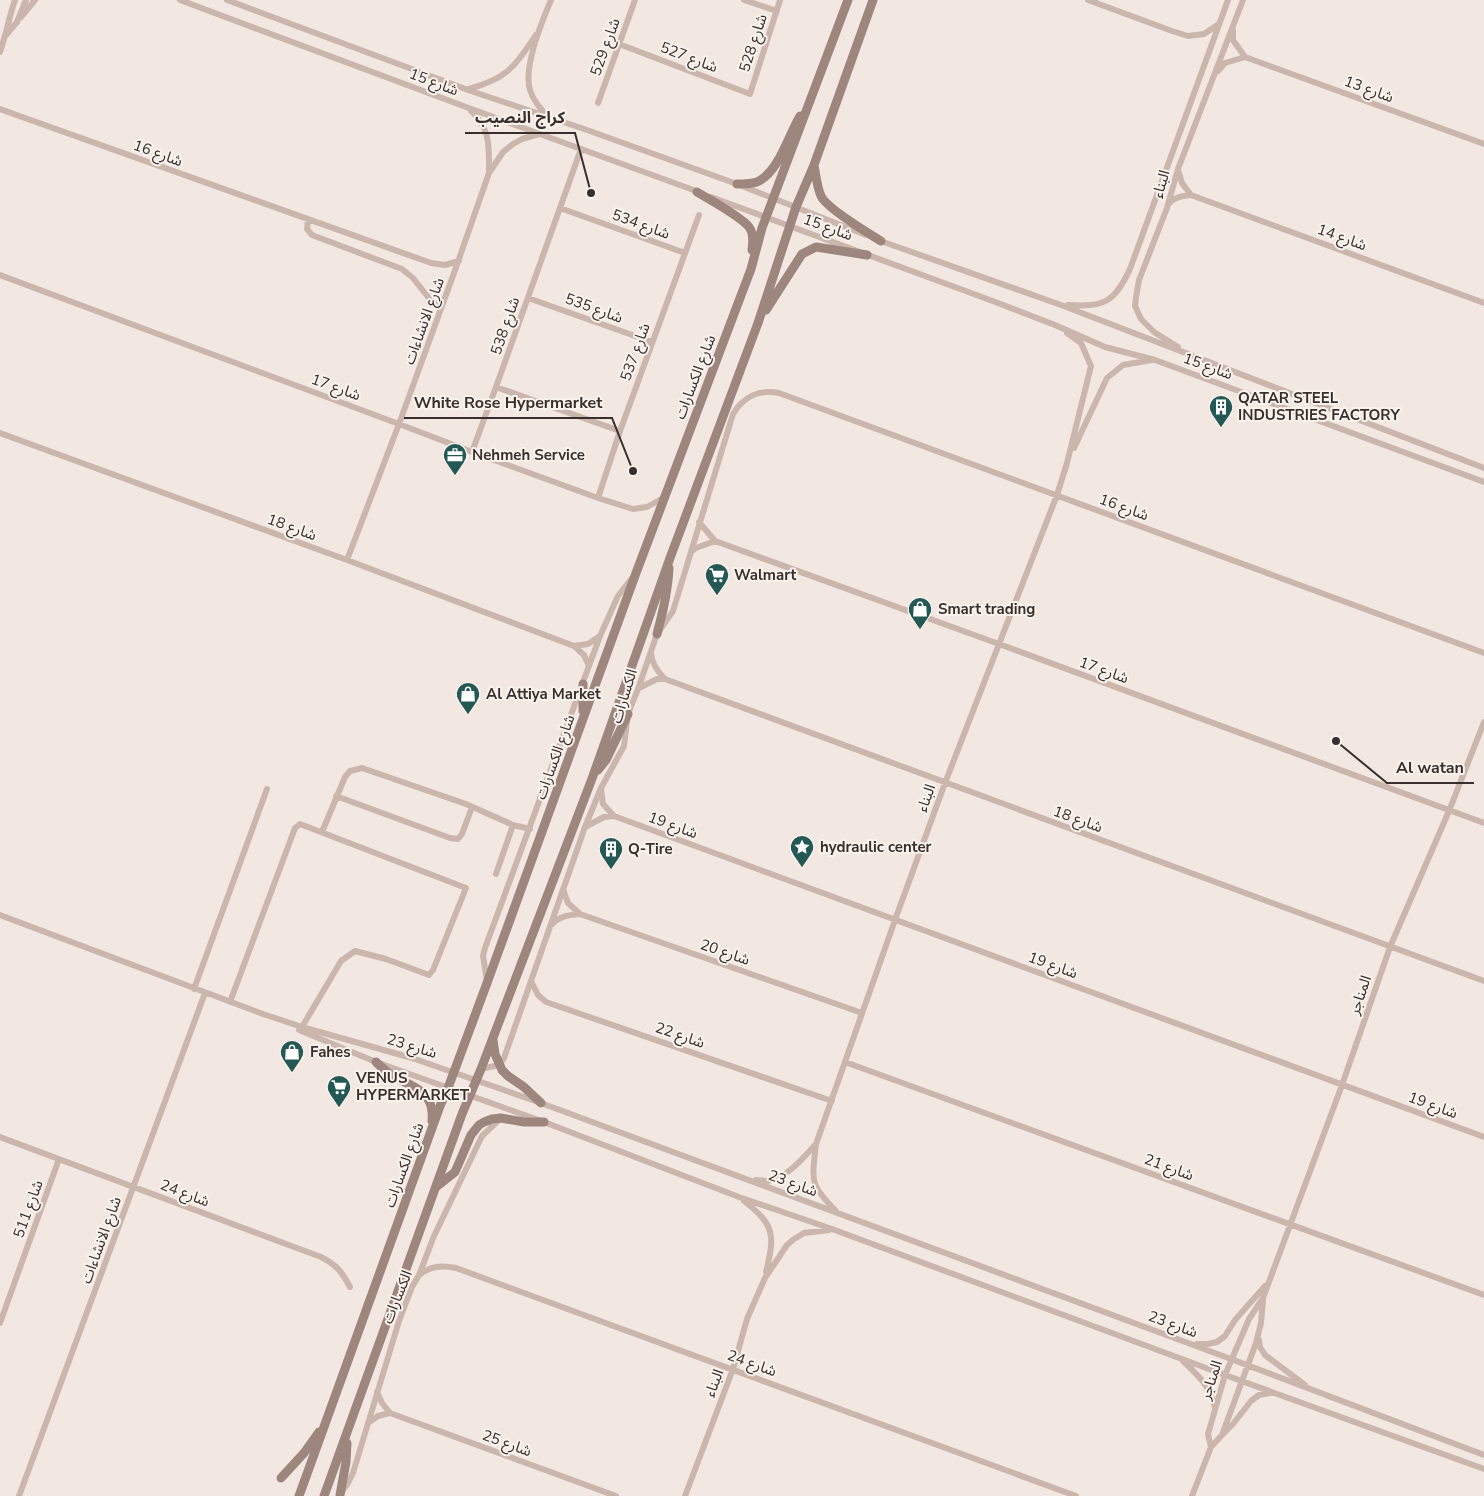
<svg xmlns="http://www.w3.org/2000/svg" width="1484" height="1496" viewBox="0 0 1484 1496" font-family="'Nunito Sans','Noto Sans Arabic',sans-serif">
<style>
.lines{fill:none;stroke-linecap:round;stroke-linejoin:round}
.street{stroke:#cab6ad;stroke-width:6}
.secondary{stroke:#9d867e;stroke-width:9}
.labels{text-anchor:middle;stroke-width:4;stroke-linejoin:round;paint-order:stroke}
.street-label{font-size:15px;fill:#382e2b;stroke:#f9f2ed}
.poi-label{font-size:15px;font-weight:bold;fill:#382e2b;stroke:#f9f2ed;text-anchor:start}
.leader{fill:none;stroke:#382e2b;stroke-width:2}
.callout-dot{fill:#382e2b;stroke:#f9f2ed;stroke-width:2}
.callout-label{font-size:16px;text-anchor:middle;font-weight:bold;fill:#382e2b;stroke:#f9f2ed;stroke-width:4;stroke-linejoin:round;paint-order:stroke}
</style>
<rect width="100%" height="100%" fill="#f2e8e1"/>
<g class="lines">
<path class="street" d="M180,0L466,107L699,192
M227,0L468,90L587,130L737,184L866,235
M744,0L777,11
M1088,0L1172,31L1188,36L1204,34L1219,24
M21,17L35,0
M1233,30V40L1245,57L1484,144
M6,35L17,22L26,0
M619,44L750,94L780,0
M0,52C6,35 9,17 15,0
M1218,71L1225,63L1245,57
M469,89C508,78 514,67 536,35
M598,103L635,0
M0,109L431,263L445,265L459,261
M471,111C491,128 489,149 489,173
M547,116C540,108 533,100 530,90C523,68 542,21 551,0
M1178,170L1182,183L1191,195
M711,197L990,300L1055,325L1105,347L1155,360L1484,482
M1168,205C1173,197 1183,196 1191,195L1484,303
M560,208L685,253
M308,220L307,229L312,235L402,269L413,278L432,302L442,306
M878,240L1061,305L1484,468
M0,275L399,424L472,452L598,498L633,509L647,507L663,498
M528,298L652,342
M1068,305C1104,307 1114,303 1130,269L1228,0
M1178,347L1154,332L1141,319L1135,306L1136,297L1139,280L1167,208L1178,169L1243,0
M496,387L620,431
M0,433L347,560L574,646L584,655L589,666
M1074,448L1107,378L1123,365L1152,360
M472,452L496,387L581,149
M598,498L620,431L699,215
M699,522L715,541L999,644L1484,823
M691,552L696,548L715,541
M347,560L399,424L454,273L489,173L503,152L513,144L522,139L539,134
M574,646L588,644L600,636
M651,654C652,664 658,672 665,679
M639,688L657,679H665L1484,981
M601,789L603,804L614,816
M336,796L450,838L458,839L462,834L472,807
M585,827L604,817L614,816L1484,1137
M322,832L345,777L350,771L362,768L466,804L513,825L530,829
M496,874L513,825
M563,889L568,903L580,914L862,1013
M0,915L263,1014L302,1027L412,1058L541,1103L1231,1359L1484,1455
M550,926C559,916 568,915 580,914
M487,981L483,956L485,948L600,636L618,596L632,578
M531,981L538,995L546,1002L832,1101
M194,989L267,789
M230,1002L295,828L300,824L466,888L433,970L429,975L386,959L355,951L341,961L302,1027
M299,1030L376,1062L544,1122L739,1197L832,1229L1225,1375L1484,1469
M845,1062L1484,1295
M481,1069L499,1065L504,1058L585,827L601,788L624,746L628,714L638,689L657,634L673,611L733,414C743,397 759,389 779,393L1484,653
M0,1137L321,1257C337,1265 342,1272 350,1287
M756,1180C760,1180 764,1181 768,1181C788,1177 803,1158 816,1144
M744,1201C775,1225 775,1235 766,1272
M836,1211C809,1184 812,1181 816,1144L895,920L945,783L1057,495L1067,463L1091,366L1081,343L1067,333
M419,1275C431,1266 441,1265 456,1268L1076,1496
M0,1323L59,1159
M1259,1340L1260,1347L1265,1355L1305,1385
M1197,1344H1208L1217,1342L1225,1336L1235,1320L1265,1286
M1183,1361C1200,1377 1208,1384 1215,1407
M377,1392L382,1403L390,1413L616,1496
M368,1423L378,1416L390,1413
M1223,1434L1233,1424L1251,1401L1259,1395L1270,1393
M1211,1447L1208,1434L1225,1375L1249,1319L1263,1298L1342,1085L1390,947L1449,811L1484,722
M341,1493L348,1483L353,1473L399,1321L412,1287L419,1275L434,1236L482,1136L500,1119
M19,1496L205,993
M685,1496L733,1369L747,1319L765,1278L787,1245L794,1239L804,1233L829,1230
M1192,1496L1211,1447L1222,1435L1256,1343L1261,1323L1263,1300"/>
<path class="secondary" d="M814,165C816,176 817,187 821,196C826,208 868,233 881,241
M737,184C743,184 751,184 757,182C779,172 788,136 800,116
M697,192C710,200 740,216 749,227C754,233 753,243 752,250
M766,310L802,254L816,247L867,255
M657,634C663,612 668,591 669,568
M583,711V684
M598,770L606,760L628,714
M493,1040L495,1054L502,1070L508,1076L524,1087L541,1103
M376,1062C381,1067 386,1071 391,1075C412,1087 435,1090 432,1121
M436,1187L455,1172L471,1135L479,1125L484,1122L492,1119L501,1118L524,1122H544
M281,1478L304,1453L319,1432
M340,1495L346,1462L347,1443
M299,1496L440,1106L448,1088L487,983L636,573L751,269L762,228L848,0
M324,1496L462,1114L481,1069L593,776L670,558L758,323L796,207L814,165L873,0"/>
</g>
<defs>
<g id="building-pin" transform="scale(1.25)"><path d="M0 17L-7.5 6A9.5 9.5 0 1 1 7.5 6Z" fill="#235854" stroke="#f9f2ed"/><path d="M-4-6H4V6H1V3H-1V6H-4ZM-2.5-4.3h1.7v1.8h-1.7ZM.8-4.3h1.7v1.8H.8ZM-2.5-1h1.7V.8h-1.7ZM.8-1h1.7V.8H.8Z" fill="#fff"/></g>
<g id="office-pin" transform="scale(1.25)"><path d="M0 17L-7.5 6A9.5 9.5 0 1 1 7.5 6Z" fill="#235854" stroke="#f9f2ed"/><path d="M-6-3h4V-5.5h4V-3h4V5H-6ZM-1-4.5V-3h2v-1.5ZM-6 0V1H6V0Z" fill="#fff"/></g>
<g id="supermarket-pin" transform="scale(1.25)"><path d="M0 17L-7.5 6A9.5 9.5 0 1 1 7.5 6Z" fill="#235854" stroke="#f9f2ed"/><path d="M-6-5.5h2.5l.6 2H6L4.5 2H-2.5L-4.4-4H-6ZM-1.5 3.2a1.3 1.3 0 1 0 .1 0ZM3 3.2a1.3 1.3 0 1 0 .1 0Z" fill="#fff"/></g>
<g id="shop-pin" transform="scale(1.25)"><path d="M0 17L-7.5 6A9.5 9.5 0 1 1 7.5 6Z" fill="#235854" stroke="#f9f2ed"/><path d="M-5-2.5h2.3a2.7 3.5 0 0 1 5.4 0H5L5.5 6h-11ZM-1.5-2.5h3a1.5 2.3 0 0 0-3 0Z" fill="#fff"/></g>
<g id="sight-pin" transform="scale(1.25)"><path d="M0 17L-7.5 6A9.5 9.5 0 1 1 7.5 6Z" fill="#235854" stroke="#f9f2ed"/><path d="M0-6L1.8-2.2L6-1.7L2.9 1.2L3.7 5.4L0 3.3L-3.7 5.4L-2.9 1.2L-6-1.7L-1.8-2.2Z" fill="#fff"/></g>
</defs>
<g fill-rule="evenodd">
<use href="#building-pin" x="1221" y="407"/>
<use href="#office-pin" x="455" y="455"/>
<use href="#supermarket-pin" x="717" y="575"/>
<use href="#shop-pin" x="920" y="609"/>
<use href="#shop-pin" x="468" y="694"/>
<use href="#sight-pin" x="802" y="847"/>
<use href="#building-pin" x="611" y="849"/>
<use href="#shop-pin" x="292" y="1052"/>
<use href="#supermarket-pin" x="339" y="1087"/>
</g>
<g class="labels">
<g class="street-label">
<text transform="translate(753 43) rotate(-72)" y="5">شارع 528</text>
<text transform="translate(605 47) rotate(-70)" y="5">شارع 529</text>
<text transform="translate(689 57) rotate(21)" y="5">شارع 527</text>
<text transform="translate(434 82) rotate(21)" y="5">شارع 15</text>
<text transform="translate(1369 89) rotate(20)" y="5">شارع 13</text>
<text transform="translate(158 153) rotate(20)" y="5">شارع 16</text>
<text transform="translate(1161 184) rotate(-74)" y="5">البناء</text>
<text transform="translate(641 224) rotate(20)" y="5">شارع 534</text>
<text transform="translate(828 227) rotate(20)" y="5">شارع 15</text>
<text transform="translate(1342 237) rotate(20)" y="5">شارع 14</text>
<text transform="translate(594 308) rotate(20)" y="5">شارع 535</text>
<text transform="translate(424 321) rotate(-70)" y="5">شارع الانشاءات</text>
<text transform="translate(505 326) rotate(-71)" y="5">شارع 538</text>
<text transform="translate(635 352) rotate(-70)" y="5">شارع 537</text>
<text transform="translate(1208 366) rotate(20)" y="5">شارع 15</text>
<text transform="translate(695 377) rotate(-69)" y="5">شارع الكسارات</text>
<text transform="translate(336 387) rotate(20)" y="5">شارع 17</text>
<text transform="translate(1124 507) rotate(20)" y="5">شارع 16</text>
<text transform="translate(292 527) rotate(20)" y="5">شارع 18</text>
<text transform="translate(1104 670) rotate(20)" y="5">شارع 17</text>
<text transform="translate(624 696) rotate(-73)" y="5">الكسارات</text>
<text transform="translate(555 757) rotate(-70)" y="5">شارع الكسارات</text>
<text transform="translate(926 798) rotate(-70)" y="5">البناء</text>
<text transform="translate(1078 819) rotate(20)" y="5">شارع 18</text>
<text transform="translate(673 825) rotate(20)" y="5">شارع 19</text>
<text transform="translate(725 952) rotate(19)" y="5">شارع 20</text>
<text transform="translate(1053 965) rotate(20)" y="5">شارع 19</text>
<text transform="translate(1360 995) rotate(-71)" y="5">المناجر</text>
<text transform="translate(680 1035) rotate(19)" y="5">شارع 22</text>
<text transform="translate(412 1046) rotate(17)" y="5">شارع 23</text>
<text transform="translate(1433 1105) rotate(20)" y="5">شارع 19</text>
<text transform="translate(404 1165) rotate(-70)" y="5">شارع الكسارات</text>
<text transform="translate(1169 1167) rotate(20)" y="5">شارع 21</text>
<text transform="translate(793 1183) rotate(20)" y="5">شارع 23</text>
<text transform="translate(185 1193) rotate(21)" y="5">شارع 24</text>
<text transform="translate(28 1209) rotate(-70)" y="5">شارع 511</text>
<text transform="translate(101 1240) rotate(-70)" y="5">شارع الانشاءات</text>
<text transform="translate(397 1297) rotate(-68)" y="5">الكسارات</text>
<text transform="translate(1173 1324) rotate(20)" y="5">شارع 23</text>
<text transform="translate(752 1363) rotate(20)" y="5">شارع 24</text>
<text transform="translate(1211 1380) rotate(-72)" y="5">المناجر</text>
<text transform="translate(714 1383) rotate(-69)" y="5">البناء</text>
<text transform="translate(507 1443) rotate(20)" y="5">شارع 25</text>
</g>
<g class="poi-label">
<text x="1238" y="403">QATAR STEEL<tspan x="1238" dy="17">INDUSTRIES FACTORY</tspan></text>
<text x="472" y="460">Nehmeh Service</text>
<text x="734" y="580">Walmart</text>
<text x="938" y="614">Smart trading</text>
<text x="486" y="699">Al Attiya Market</text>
<text x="820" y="852">hydraulic center</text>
<text x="628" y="854">Q-Tire</text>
<text x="310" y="1057">Fahes</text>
<text x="356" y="1083">VENUS<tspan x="356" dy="17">HYPERMARKET</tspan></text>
</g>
</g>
<path class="leader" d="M591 193L575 133H465M633 471L612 418H404M1336 741L1387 783H1474"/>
<g class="callout-dot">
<circle cx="591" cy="193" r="5"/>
<circle cx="633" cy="471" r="5"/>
<circle cx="1336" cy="741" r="5"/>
</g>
<g class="callout-label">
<text x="520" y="123">كراج النصيب</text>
<text x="508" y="408">White Rose Hypermarket</text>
<text x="1430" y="773">Al watan</text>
</g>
</svg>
